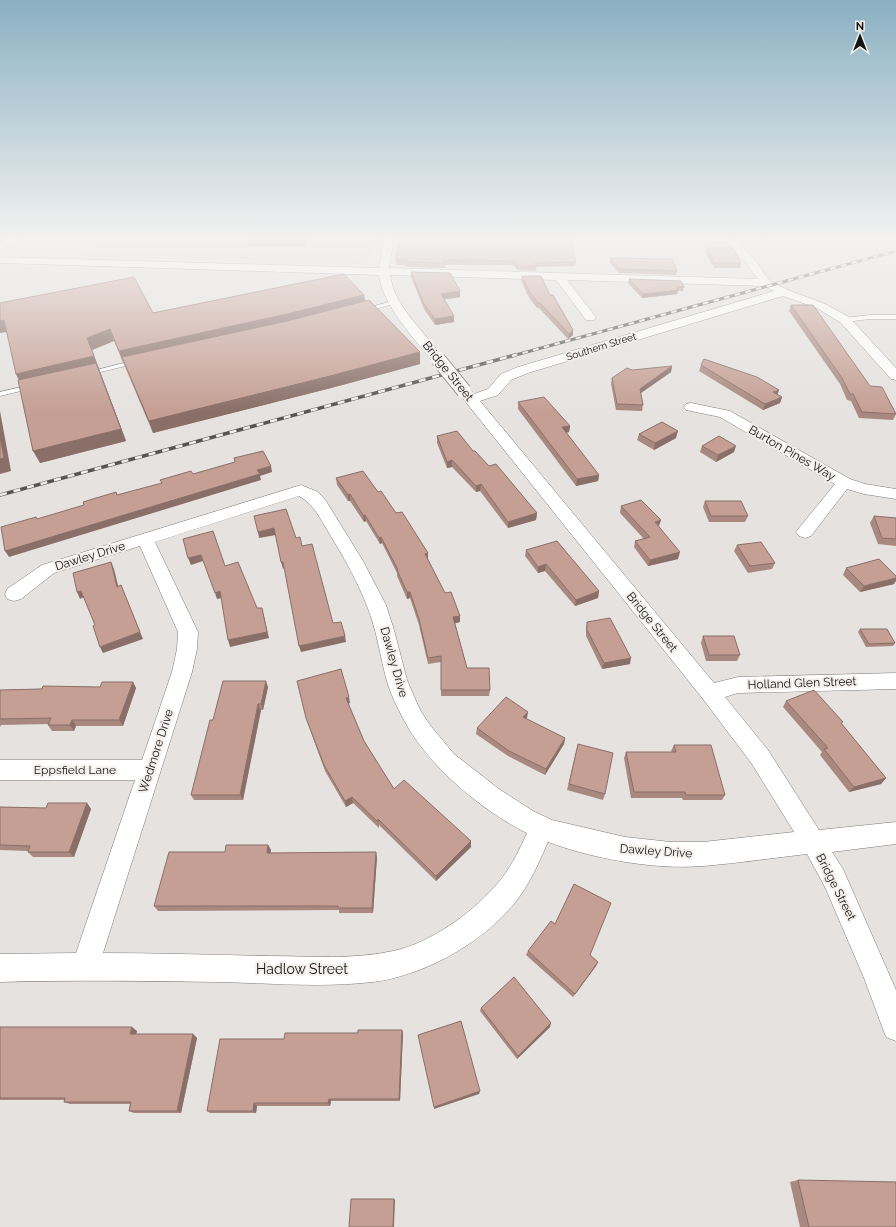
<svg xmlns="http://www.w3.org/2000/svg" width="896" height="1227" viewBox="0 0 896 1227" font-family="Raleway,sans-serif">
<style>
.built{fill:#e1d8cf}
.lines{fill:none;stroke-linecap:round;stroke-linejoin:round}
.lane-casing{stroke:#7e7b79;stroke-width:1}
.street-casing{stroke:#7e7b79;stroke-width:1}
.lane{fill:#fff;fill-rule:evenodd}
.street{fill:#fff;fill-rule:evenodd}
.rail-far1-casing{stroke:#575553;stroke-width:3}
.rail-casing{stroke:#575553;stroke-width:3.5}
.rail-far1{stroke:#f3efec;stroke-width:2;stroke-dasharray:5.5;stroke-linecap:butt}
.rail{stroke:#f3efec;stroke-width:2.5;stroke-dasharray:7;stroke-linecap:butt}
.street-bridge-casing{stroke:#7e7b79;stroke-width:16;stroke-linecap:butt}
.street-bridge{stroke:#fff;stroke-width:14}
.wall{fill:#a9897f}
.shaded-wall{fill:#8a6f68}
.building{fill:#c59f94;stroke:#8a6f68}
.labels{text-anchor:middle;stroke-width:4;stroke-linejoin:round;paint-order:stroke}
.far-street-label{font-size:10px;fill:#151413;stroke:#f3efec}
.street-label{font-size:12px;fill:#151413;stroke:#f3efec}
.near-street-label{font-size:14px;fill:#151413;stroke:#f3efec}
</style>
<rect width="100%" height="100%" fill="#e5e2df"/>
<path class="built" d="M106,239H373L369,261L362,264L82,256Z"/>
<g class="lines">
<g class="lane-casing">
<path id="lane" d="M395,300L397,301V303L365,312L362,310Z
M870,315H896V319H870L845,322L842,320L845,318Z
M136,360L139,362L138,363L88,375L85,373Z
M31,385L33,386V388L0,396V392Z"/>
</g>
<g class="street-casing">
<path id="street" d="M7,239H20L0,251V244Z
M384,239H394L389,268L758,279L746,263L724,239H735L754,259L770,281L788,290L825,304L849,317L896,368V380L891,379L841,323L817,308L783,296L528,373L511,380L498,395L480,401L714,683L738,677L896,673V689L738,693L725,697L768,750L819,830L896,822V844L832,852L843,869L896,990V1041L886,1037L864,978L825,887L807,854C772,858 738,863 704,866C655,870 594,859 548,842C540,860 532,879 520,896C488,940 427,975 373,982C322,988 269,983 217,982C145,981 72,980 0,982V954L76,953L135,780H0V760H142L172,672L177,649L178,632L140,546L54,573L21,599L14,601L7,599L5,594L7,589L42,565L301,485L318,492L326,501L363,561L386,605L394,630L407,680L420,710L430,725L454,754L499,789L533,811L552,820L625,837L671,842H703L794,832L752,764L703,699L457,391L459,388C467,386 469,388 474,394L488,389L501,374L518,367L774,291L764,286L567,280L596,317L594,320H586L556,280L390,275C395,309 426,332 444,359L443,362H433C414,338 383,306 379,275L0,263V257L379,268ZM299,496C314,504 321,520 329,533C346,561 362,589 372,620C378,639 381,659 386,678C390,693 397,707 404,720C427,765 482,811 527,833C520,848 513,864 502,878C478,909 432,943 393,951C353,960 310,956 269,956C214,955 158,953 103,953L192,672L197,649L198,632L155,542Z
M691,403L730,411L850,479L865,484L896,489V499L864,494L847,489L811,536L805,538L799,536L796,532L799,528L835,484L720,417L686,410L684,407L686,404Z"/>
</g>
<use href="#lane" class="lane"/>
<use href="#street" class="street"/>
<g class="rail-far1-casing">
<path id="rail-far1" d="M512,356L896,251"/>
</g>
<g class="rail-casing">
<path id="rail" d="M0,495L515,355"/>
</g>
<use href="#rail-far1" class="rail-far1"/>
<use href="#rail" class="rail"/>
<g class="street-bridge-casing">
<path id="street-bridge" d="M438,359L464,391"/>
</g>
<use href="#street-bridge" class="street-bridge"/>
</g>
<path class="wall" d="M248,239H308L306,247H249Z
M400,239L576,262L575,266L536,267V271L517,270L515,266L511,265H445V268L407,267L406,265H396V260Z
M707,248L741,263L740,268H714L706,254Z
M610,258L677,271L676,275L619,273L610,263Z
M411,272L460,297L444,299L454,322L435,325L424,309L411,277Z
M522,276L550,295L573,330V335L568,339L539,308H537L528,296L521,280Z
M629,279L684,287L683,291H678L677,294L642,298L628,283Z
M364,295L365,301L420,352V364L331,388L153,433L114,341L92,350L126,441L40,463L19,380L16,374L7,332L0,333V303L153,313Z
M791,305L870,386L896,414L893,420L859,418L851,401L847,400L840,384L789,311Z
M701,365L777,394L782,397L780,403L763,410L699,371Z
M672,366L671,372L641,393L643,405L642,411L616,410L611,384L612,378L632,370Z
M518,402L570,426L569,432L566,433L599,475L598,481L576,486L518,409Z
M639,434L676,438L654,450L637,440Z
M437,436L473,451L489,466L537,513L536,520L508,528L480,491L476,492L452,467L447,468L437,443Z
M702,446L734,452L716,462L700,452Z
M336,478L378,492L396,513L428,553V559L460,622L455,623L467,668L490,690L489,696H441V662L428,664L419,625L410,598L407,599L397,576V573L382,543L380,544L366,521L364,522L350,501H348L337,485Z
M705,501L748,516L745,522H709L703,507Z
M621,506L659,526L678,559L648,566L634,547L635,541L644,539L620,513Z
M874,516L896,518V546L878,544L870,523Z
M737,545L775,563L772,569L748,573L734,551Z
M526,550L599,591L598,598L575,606L545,571L538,573L525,556Z
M846,568L894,584L860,592L843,575Z
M587,622L630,664L602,669L586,636V628Z
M860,629L895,643L893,646L866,647L858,632Z
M703,636L740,655L737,661H706L701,643Z
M297,681L350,703H348L364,741L394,789L471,847L436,881L379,825V828L353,803L346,807L325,771L308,724Z
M133,682L136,688L123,726H76L74,731H52L48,725V724L1,725L0,727V690L100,687Z
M268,687L263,710H261L243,800H194L191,795L213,720Z
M786,701L842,724L886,778L881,784L849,792L820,755L822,752L783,707Z
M527,718L526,719L565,738L564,744L545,775L508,756L476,734L477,728Z
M578,744L605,794L603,800L567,790Z
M674,745L725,795L722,800H683L682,798H631L624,758L626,752H672L671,751Z
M87,803L91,809L74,857H33L28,852V851L0,850V807L46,808Z
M268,845L271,850L270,853L377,857L373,913H339V910L158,911L154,906L225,852Z
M528,951L590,955L596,966L573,997L526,955Z
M481,1008L550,1027L517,1059L480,1011Z
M0,1027L137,1031L136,1034H193L197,1038L181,1113H134L129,1111L130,1104H70L64,1102V1100H0Z
M403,1033L400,1101H331L330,1106H257L256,1113H210L207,1111L284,1039Z
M798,1180L896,1227H800L790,1182Z"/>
<path class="shaded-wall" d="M305,239H308L306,247Z
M678,290L677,294L642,298L643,294Z
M460,291V297L441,300V294Z
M364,295L365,306L122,357L123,363L119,351Z
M454,316V322L435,325V319Z
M4,320L10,331L0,333V321Z
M110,329L114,341L92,350L126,441L40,463L33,451L22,386L16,374L87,338Z
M573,330V335L568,339L569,334Z
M420,352V364L331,388L153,433L149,421Z
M672,366L671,372L638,395L640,389Z
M779,390L777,396L773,392Z
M782,397L780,403L763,410L765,404Z
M0,411L11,471L0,474Z
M570,426L569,432L561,434L562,427Z
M678,431L676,438L654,450L655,443Z
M736,446L734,452L716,462L718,455Z
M452,460V467L447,468V462Z
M271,466L272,472L260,476L261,480L9,557L5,551L257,470Z
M599,475L598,481L576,486L577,479Z
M481,484L480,491L476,492V486Z
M350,494V501H348V495Z
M537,513L536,520L508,528V522Z
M363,515H365L366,521L364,522Z
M661,520L659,526L655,522Z
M274,528L276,535L259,538L258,532Z
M381,537L382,543L380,544L379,538Z
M680,552L678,559L648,566L650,560Z
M428,553V559L425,554Z
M201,555L203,561L191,565L188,558Z
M111,562L114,569L120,593L117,587Z
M281,562H283L284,568L283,569Z
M546,564L545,571L538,573V567Z
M896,578V581L894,584L860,592L864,586Z
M121,585L143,639L103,653L100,647Z
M81,591L84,597L80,599L77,592Z
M220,591L222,598L217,599L215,593Z
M599,591L598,598L575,606L576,600Z
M407,592H410V598L407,599Z
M262,608L269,638L230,647L228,640Z
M460,616V622L453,624V617Z
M345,636L346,642L301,652L299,646Z
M631,658L630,664L602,669L604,663Z
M266,681L268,687L263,710L261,704Z
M133,682L136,688L123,726L119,720Z
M349,697L350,703L347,704L346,698Z
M258,704L261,710L243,800L240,795Z
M528,712L527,718L522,723L523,717Z
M72,720L76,726L74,731L70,725Z
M565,738L564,744L545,775L546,769Z
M886,778L881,784L849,792L854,787Z
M352,797L353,803L346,807L345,801Z
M87,803L91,809L74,857L69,852Z
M471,841V847L436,881V876Z
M268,845L271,850L269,858L267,853Z
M376,852L377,857L373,913L372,908Z
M598,962L596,966L573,997L575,994Z
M551,1023L550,1027L517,1059L518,1056Z
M132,1027L137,1031L135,1038L130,1034Z
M402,1030L403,1033L400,1101L399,1099Z
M193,1034L197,1038L181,1113L177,1111Z
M480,1091L479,1094L434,1109V1107Z
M329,1099L331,1101L330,1106L328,1103Z
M254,1103L257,1106L256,1113L253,1111Z
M394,1199L395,1200L394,1227H393Z"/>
<path class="building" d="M400,239H570L576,262L535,263L537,266H517L515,261H511L444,260L445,263L407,262L406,260H396Z
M707,248H733L741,263H715Z
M610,258L672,259L677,271L620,269Z
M411,272L450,273L460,291L441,294L454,316L435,319L424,304Z
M344,274L364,295L287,314L119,351L110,329L87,338L94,356L16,374L4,320L0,321V303L134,277L153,313Z
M522,276H541L550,295H553L573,330L569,334L540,303H538L529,291Z
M629,279L681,281L684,287H677L678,290L643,294Z
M369,300L420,352L330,376L149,421L122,357L287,321Z
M791,305H813L870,386L882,387L896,414L862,412L853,394H850L842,378Z
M704,359L757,377L779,390L773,392L782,397L765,404L701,365Z
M96,363L121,429L33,451L18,380Z
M672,366L640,389L643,405L617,404L612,378L627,368L632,370Z
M544,397L570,426L562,427L599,475L577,479L518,402Z
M662,422L678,431L655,443L639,434Z
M457,431L473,451H475L489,466L496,464L537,513L508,522L481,484L476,486L452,460L447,462L437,436Z
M0,436L4,458L0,459Z
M719,436L736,446L718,455L702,446Z
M263,451L271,466L257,470L260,474L5,551L1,527L36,517L37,519L84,505L83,502L116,492L117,495L162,483L160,480L191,471L193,474L235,462L234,458Z
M363,471L378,492L381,491L396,513L402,512L428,553L425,554L445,593L451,592L460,616L453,617L467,668H489L490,690H441V656L428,658L419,619L410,592H407L397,570H398L381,537L379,538L365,515H363L350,494L348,495L336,478Z
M641,500L661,520L655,522L680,552L650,560L635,541L650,537L621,506Z
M705,501H741L748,516H711Z
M286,509L296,538L300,537L302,546L312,544L333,623L341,622L345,636L299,646L283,562H281L274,528L258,532L254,516Z
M874,516L896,518V539L882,538Z
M213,531L225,566L238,562L257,608H262L267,632L228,640L220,591L215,593L201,555L188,558L183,539Z
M557,541L599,591L576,600L546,564L538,567L526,550Z
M761,542L775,563L750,566L737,545Z
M879,559L896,576V578L864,586L846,568Z
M111,562L117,587L121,585L140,632L100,647L93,626L95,625L81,591L77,592L73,573Z
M610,618L631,658L604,663L587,630V622Z
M860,629H887L895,643L869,644Z
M703,636H734L740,655H709Z
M341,669L349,697L346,698L364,741L394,789L404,780L471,841L436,876L378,819V822L352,797L345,801L324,765L306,718L297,681Z
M223,681H266L261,704H258L240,795H191L210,720H213Z
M102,682H133L119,720H72L70,725H48L51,718L0,719V690L42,689L43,686L100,687Z
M814,690L843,722L841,723L886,778L854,787L824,749L828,748L786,701Z
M506,697L528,712L523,717L565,738L546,769L509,751L477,728Z
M578,744L613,753L605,794L569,784Z
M674,745H711L725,795H686L685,792H634L626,752H676Z
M48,803H87L69,852H28L30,846L0,845V807L46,808Z
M226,845H268L267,853L376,852L372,908H338V906H154L169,852H225Z
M574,884L611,903L590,955L598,962L575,994L528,951L551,921L555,924Z
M514,977L551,1023L518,1056L481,1008Z
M461,1021L480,1091L434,1107L418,1035Z
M0,1027H132L130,1034H193L177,1111H129L131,1102H64L65,1098H0Z
M358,1030H402L399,1099H329L328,1103H254L253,1111H207L220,1039H284L285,1033H358Z
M798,1180L896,1182V1227H809Z
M351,1199H394L393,1227H349Z"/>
<linearGradient id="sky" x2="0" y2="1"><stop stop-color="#8ab0c2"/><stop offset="0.58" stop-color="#f3f2f1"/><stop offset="1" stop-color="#f3f2f1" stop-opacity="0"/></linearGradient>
<rect width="896" height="411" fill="url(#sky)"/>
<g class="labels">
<g class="far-street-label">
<text transform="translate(601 346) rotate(-17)" y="4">Southern Street</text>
</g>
<g class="street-label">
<text transform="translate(448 371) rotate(51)" y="4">Bridge Street</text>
<text transform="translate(792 453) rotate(30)" y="4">Burton Pines Way</text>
<text transform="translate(90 556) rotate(-17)" y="4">Dawley Drive</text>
<text transform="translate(652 622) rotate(51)" y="4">Bridge Street</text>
<text transform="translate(394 662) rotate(74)" y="4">Dawley Drive</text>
<text transform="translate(802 683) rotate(-2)" y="4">Holland Glen Street</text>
<text transform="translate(156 751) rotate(-72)" y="4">Wedmore Drive</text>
<text x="75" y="774">Eppsfield Lane</text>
<text transform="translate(656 851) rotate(4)" y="4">Dawley Drive</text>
<text transform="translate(836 887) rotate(63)" y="4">Bridge Street</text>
</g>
<g class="near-street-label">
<text x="302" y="974">Hadlow Street</text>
</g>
</g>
<g transform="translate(860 36)" stroke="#f3efec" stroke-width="3" paint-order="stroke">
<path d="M0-3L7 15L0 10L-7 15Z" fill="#151413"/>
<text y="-6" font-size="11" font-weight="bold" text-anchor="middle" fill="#151413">N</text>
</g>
</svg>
